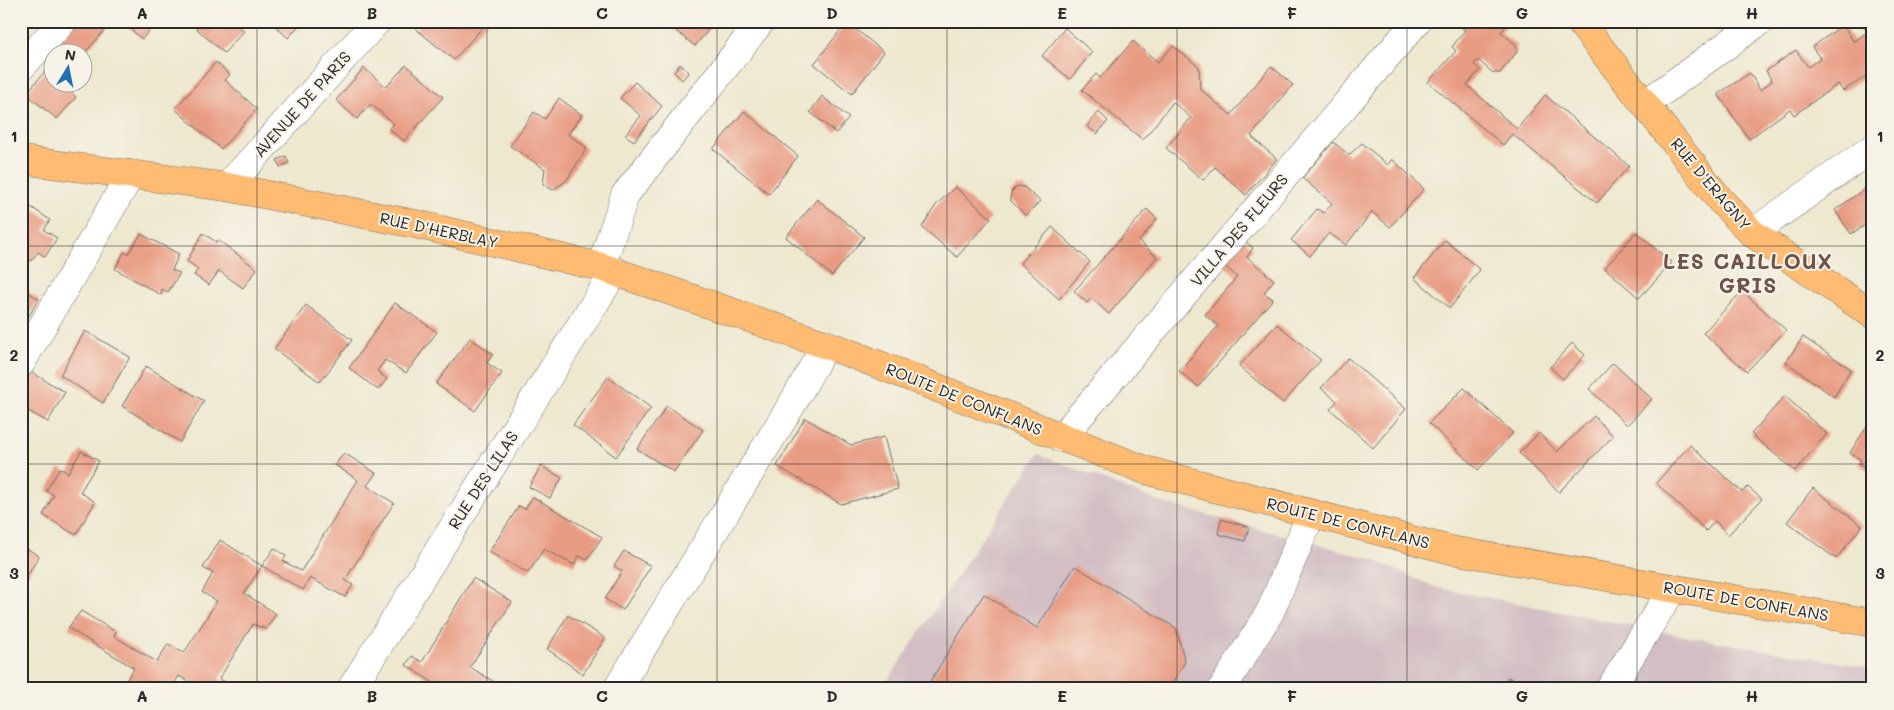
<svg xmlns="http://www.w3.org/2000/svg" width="1894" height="710" viewBox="0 0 1894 710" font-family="Mali,sans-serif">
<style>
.industrial{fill:#d2bec3}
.building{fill:#e99c84}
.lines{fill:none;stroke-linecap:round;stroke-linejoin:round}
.minor-casing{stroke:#6f6d64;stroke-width:29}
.major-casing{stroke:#6f6d64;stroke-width:29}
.minor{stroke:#fff;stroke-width:28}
.major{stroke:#febb71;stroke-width:28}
.grid{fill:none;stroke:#2b2b2b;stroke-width:1;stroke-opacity:0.55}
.labels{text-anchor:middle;stroke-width:4;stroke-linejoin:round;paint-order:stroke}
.street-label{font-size:16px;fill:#2b2b2b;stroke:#f7f3e8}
.district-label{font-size:21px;font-weight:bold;letter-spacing:1px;fill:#6e534a;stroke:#f7f3e8}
.neatline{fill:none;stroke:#2b2b2b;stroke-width:2}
.grid-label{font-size:16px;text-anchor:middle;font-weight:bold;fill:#2b2b2b}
</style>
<rect width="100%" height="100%" fill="#f7f3e8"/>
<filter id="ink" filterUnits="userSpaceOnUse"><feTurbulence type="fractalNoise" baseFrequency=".02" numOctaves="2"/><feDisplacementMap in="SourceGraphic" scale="10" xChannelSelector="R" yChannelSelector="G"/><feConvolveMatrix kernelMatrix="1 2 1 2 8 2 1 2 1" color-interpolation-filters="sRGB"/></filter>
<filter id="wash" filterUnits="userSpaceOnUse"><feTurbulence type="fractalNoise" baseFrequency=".0096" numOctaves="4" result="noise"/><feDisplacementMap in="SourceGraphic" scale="20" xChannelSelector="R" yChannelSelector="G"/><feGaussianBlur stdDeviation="1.12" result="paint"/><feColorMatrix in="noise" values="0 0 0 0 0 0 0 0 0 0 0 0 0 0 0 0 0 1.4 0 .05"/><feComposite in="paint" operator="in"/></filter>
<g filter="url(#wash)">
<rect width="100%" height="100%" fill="#eee8cf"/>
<path class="industrial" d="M1038,454L1160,502L1372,559L1434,587L1689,637L1873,668V689H882Z"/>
<g id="blocks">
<path class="building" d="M72,21H113L82,56V52H62L52,44Z
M121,21H158L142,39Z
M188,21H232L244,31L224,53Z
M270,21H303L288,38Z
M422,21H488L454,60L416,29Z
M676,21H716L695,46L671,27Z
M1461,21H1510L1501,32L1516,45L1517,52L1500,73H1493L1478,60L1474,64L1480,70L1467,85L1517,129L1545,95L1629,166L1597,203L1512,134L1503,145L1428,82L1456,51L1452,47L1465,30L1458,24Z
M1860,21H1873V72L1843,91L1838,84L1794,115L1790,109L1749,139L1718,94L1750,73L1760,90L1772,81L1766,71L1796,50L1808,67L1820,58L1812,47L1843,25L1854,42L1867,32Z
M847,22L884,52L852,94L814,64Z
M1065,28L1092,52L1070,79L1042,56Z
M1133,41L1158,62L1173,46L1199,67L1200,89L1231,115L1271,66L1293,85L1251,136L1277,159L1246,195L1215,167L1203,180L1166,148L1191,118L1173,102L1143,140L1082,90L1096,74L1100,78Z
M216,62L230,75L225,80L257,109L221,149L175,109Z
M52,63V82H61L76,97L57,119L26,94Z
M680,64L689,72L682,80L674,72Z
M406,65L443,97L404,141L389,129L394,124L371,104L357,119L336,100L364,68L386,87Z
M635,82L662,106L634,141L625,135L641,116L620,98Z
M822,96L849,118L836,133L810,112Z
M559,98L582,115L568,134L587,148L566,181L553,190L543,184L545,169L510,146L534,112L545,119Z
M744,111L798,156L769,194L713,149Z
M1099,112L1108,121L1097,134L1087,126Z
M1333,142L1349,155L1362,143L1388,165L1392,159L1424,189L1390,227L1372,212L1346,245L1329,233L1310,256L1291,240L1317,209L1324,213L1332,203L1302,178Z
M286,156L289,163L280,167L277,160Z
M1873,183V220L1851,234L1835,210Z
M1017,186L1024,187L1040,201L1026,216L1010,200L1011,192Z
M955,187L991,218L957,257L922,227L936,205Z
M817,199L864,237L832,276L786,237Z
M31,207L50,220L44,230L57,238L45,257L38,252L31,261L27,259L21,265V255L28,246L21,242V221Z
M1147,209L1157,219L1139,241L1157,257L1109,314L1091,298L1087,303L1074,291Z
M1052,227L1090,262L1059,299L1020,263Z
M1636,232L1672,263L1639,298L1605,268Z
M203,233L216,242L218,240L257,269L243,288L219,271L209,285L194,275L198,269L187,261Z
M141,234L179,254L172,270L180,273L168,292L162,289L161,295L115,269L124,252L128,254Z
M1240,237L1253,248L1247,257L1274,280L1264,293L1273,299L1198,387L1179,371L1218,326L1205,315L1237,277L1220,262Z
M1445,240L1480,270L1450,308L1414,278Z
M21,288L39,299L24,324L21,322Z
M1742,291L1786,330L1747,371L1703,333Z
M395,303L437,332L406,373L385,360L377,371L387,379L378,390L349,368Z
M306,305L352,340L320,382L274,349Z
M1277,324L1321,360L1283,403L1239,366Z
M85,331L130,357L103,403L60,375Z
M1803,337L1851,369L1834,397L1786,362Z
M470,338L493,354L487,363L502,373L475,411L436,384Z
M1572,343L1585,355L1563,379L1550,367Z
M1348,358L1406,409L1373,448L1330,409L1337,401L1321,388Z
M1613,363L1652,399L1627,425L1589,389Z
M146,366L204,401L180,442L122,406Z
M31,372L65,392L48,422L21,407V389Z
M608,377L651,408L616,457L573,425Z
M1464,388L1513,433L1478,470L1429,423Z
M1785,396L1827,434L1795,471L1751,434Z
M667,406L703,430L674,472L637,449Z
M1594,416L1613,436L1559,492L1519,453L1539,433L1557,452Z
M805,418L851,445L884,437L898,489L841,504L777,466Z
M1870,421L1873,422V473L1859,465L1861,460L1850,453Z
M1690,445L1742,492L1748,487L1762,499L1728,535L1715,521L1706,531L1656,483Z
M81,451L99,461L80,492L95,502L76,535L43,515L54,495L46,491L60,468L68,473Z
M344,453L376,473L367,486L394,503L345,580L353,585L345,597L310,578L303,590L262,566L274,548L286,556L283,561L301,571L358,480L335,465Z
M541,466L562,478L550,498L529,487Z
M1813,488L1862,526L1836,559L1787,522Z
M533,497L602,537L587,560L579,556L574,565L544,549L528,573L489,552L519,506L525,509Z
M1221,519L1249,527L1245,541L1218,534Z
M220,540L262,566L244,593L276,614L266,629L253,624L219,679L234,686L232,689H200L179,676L171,689H136L125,682L134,668L68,628L81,611L116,632L114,636L157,662L168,644L184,653L217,601L202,592L213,573L203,568Z
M21,545L39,556L21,587Z
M624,551L651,566L623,610L605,599L622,571L614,566Z
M1075,566L1176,628L1185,662L1169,689L926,688L984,594L1037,628Z
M473,578L512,602L470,667L496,683L492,689H443L406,665L412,656L422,662Z
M568,615L605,638L583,674L547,649Z
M1508,677L1527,689H1500Z"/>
</g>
</g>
<g filter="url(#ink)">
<use href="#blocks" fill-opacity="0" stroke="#6f6d64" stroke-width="1"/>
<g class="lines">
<g class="minor-casing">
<path id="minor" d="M21,67L63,21
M1645,104L1760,21
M227,187L377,21
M1752,233L1873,148
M601,267L625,195L761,21
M21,363L131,174
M1061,438L1417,21
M351,689L615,271
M617,689L794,401L826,344
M1222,689L1270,612L1311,514
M1610,689L1673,588"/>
</g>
<g class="major-casing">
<path id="major" d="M1579,21L1721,201L1752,233L1873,315
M21,160L227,187L415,224L601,267L844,351L1145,470L1451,550L1873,623"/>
</g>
<use href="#minor" class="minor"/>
<use href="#major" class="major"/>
</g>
</g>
<path class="grid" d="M257,21V689M487,21V689M717,21V689M947,21V689M1177,21V689M1407,21V689M1637,21V689M21,246H1873M21,464H1873"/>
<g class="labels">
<g class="street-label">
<text transform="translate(302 104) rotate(-48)" y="6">AVENUE DE PARIS</text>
<text transform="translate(1711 184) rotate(50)" y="6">RUE D'ERAGNY</text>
<text transform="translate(439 230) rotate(12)" y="6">RUE D'HERBLAY</text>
<text transform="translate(1239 230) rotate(-50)" y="6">VILLA DES FLEURS</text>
<text transform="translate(964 399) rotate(22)" y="6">ROUTE DE CONFLANS</text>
<text transform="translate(483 480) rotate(-57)" y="6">RUE DES LILAS</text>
<text transform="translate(1348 523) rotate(14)" y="6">ROUTE DE CONFLANS</text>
<text transform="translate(1746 601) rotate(10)" y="6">ROUTE DE CONFLANS</text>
</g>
<g class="district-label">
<text x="1748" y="269">LES CAILLOUX<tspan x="1748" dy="24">GRIS</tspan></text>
</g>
</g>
<rect width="1894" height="710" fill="none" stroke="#f7f3e8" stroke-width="55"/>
<g transform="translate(68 68) rotate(10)"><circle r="24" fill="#f7f3e8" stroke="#a5a39c"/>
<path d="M0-4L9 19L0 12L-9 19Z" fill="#1f6fb2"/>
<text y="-8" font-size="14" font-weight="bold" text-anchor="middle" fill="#2b2b2b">N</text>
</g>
<rect x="28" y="28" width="1838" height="654" class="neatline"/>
<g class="grid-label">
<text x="142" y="19">A</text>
<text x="372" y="19">B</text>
<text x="602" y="19">C</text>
<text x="832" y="19">D</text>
<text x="1062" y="19">E</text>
<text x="1292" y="19">F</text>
<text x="1522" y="19">G</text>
<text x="1752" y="19">H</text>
<text x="14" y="142">1</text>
<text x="1880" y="142">1</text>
<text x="14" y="361">2</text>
<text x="1880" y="361">2</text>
<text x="14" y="579">3</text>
<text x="1880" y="579">3</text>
<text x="142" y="702">A</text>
<text x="372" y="702">B</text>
<text x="602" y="702">C</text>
<text x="832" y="702">D</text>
<text x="1062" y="702">E</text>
<text x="1292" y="702">F</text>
<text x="1522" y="702">G</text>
<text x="1752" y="702">H</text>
</g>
</svg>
